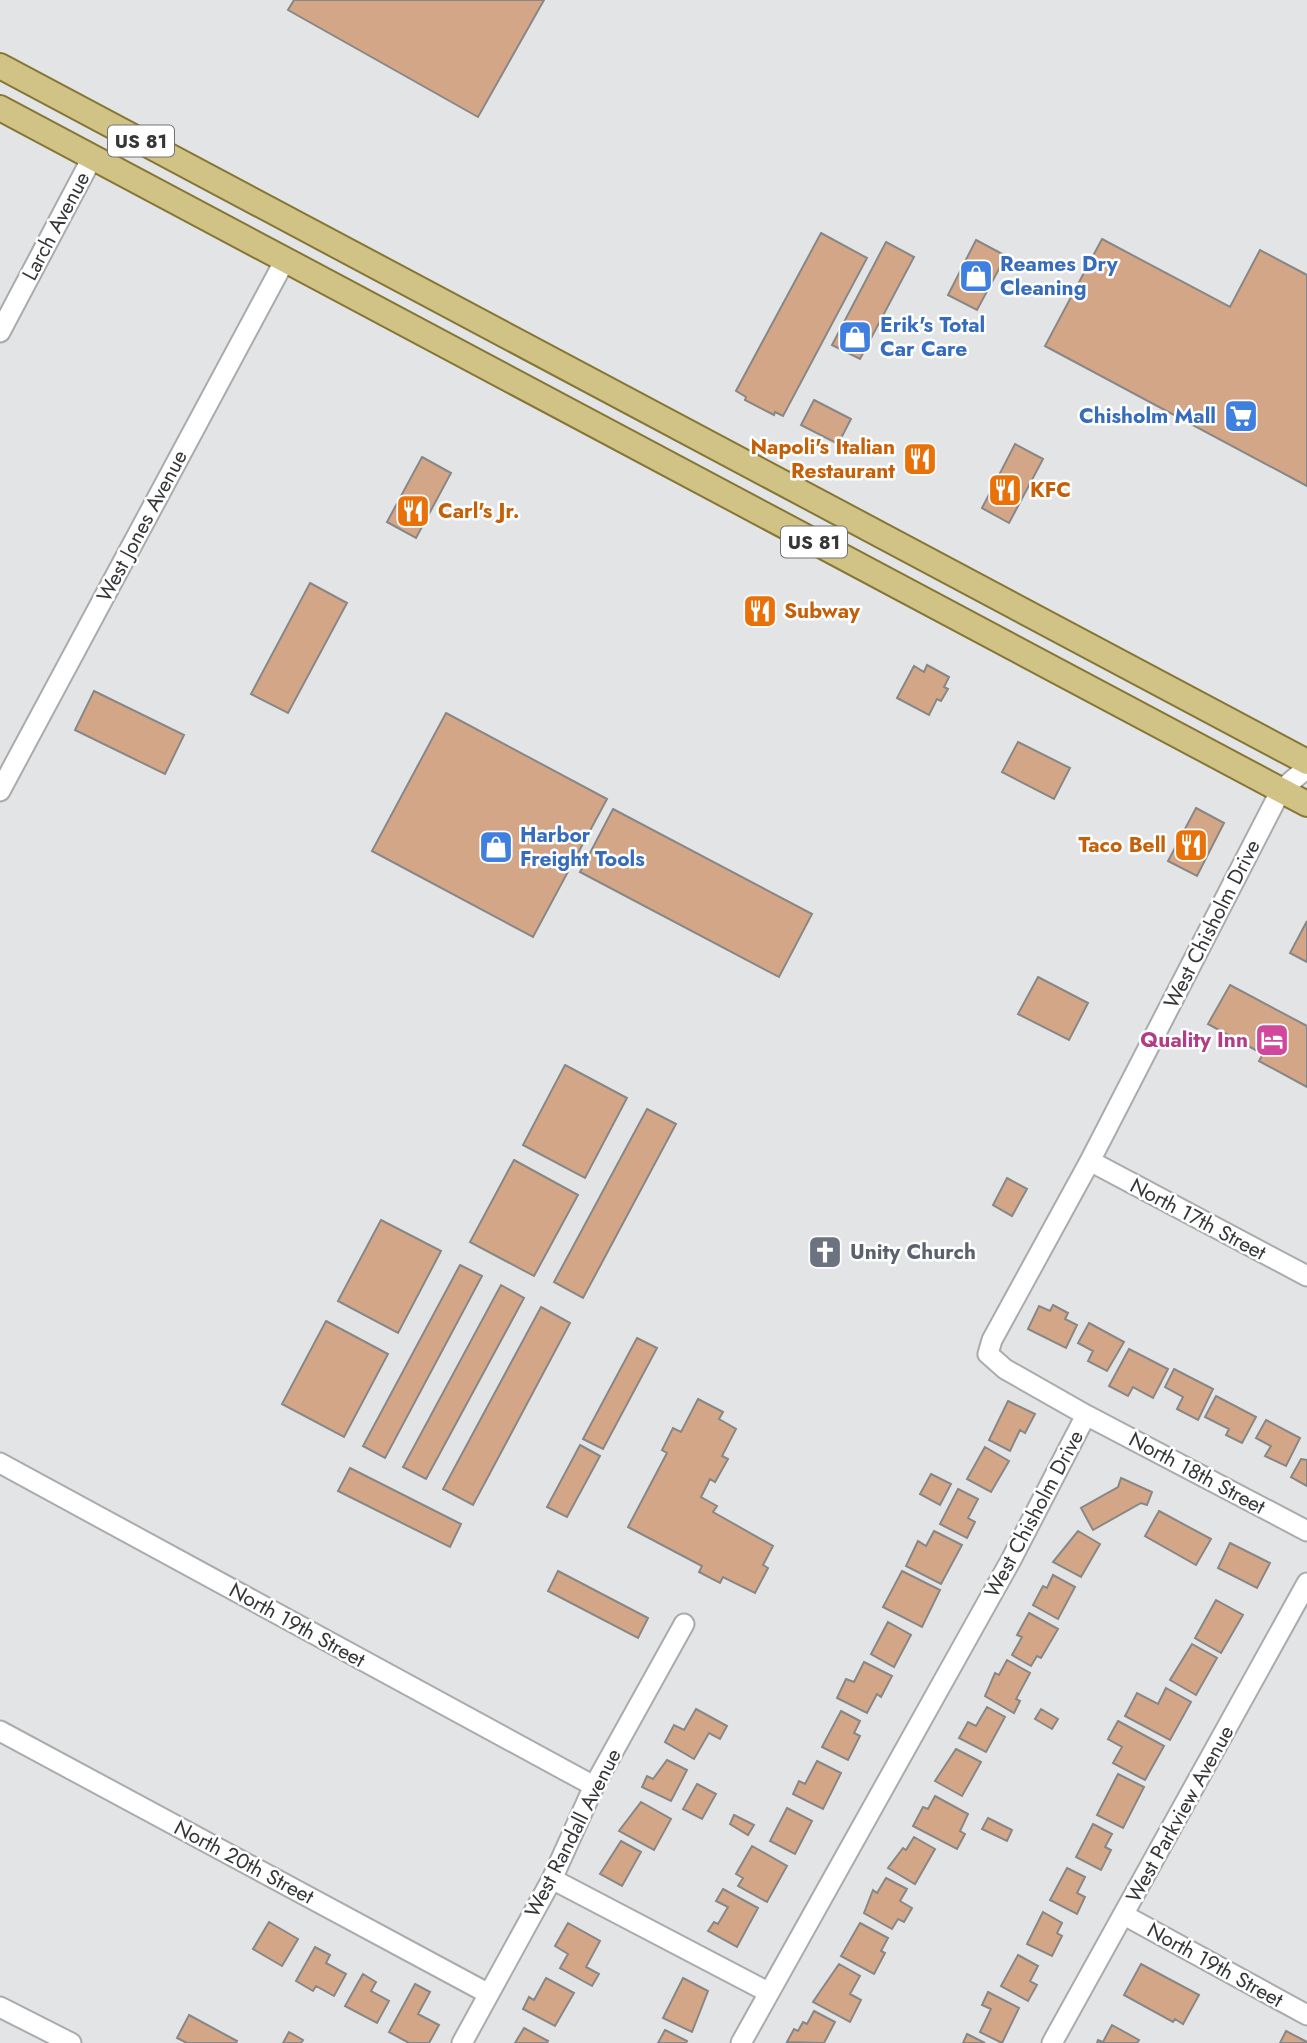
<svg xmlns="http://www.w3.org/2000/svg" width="1307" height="2043" viewBox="0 0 1307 2043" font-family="Jost,sans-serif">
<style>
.building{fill:#d4a688;stroke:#898785;stroke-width:2}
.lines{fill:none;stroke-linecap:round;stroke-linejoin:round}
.minor-casing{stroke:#a9abad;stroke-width:23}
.major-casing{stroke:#867635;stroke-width:28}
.minor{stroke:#fff;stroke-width:19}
.major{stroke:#d1c285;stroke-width:24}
.labels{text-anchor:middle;stroke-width:5;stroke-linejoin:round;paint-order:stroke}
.shield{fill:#fff;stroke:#727273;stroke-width:2}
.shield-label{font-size:19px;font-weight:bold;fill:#353637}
.street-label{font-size:21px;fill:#353637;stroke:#fff}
.shop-label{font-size:21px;font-weight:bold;fill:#366cbe;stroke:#fff;text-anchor:start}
.food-label{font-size:21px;font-weight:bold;fill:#c56008;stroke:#fff;text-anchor:start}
.hotel-label{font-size:21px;font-weight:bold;fill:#b23c85;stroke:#fff;text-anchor:end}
.worship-label{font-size:21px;font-weight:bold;fill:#5b616d;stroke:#fff;text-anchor:start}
</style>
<rect width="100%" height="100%" fill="#e2e4e6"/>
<path class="building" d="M294,0H544L478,117L288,10Z
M821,233L867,258L783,416L775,412L774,415L745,400L746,397L736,391Z
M1102,239L1230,307L1260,250L1307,275V486L1045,346Z
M976,240L1006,256L977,310L948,295Z
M886,242L914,257L860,359L832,345Z
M814,400L851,419L838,444L801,425Z
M1015,444L1043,459L1009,523L982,508Z
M422,457L451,473L416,538L387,522Z
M310,583L347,603L288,713L251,694Z
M927,665L949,677L944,687L948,689L941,701L937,699L929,715L897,698L914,666L924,672Z
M94,691L184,735L165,774L75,730Z
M446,713L607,799L533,937L372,851Z
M1018,742L1070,768L1054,799L1002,772Z
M1196,808L1224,823L1197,876L1168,861Z
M613,809L812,914L779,977L580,872Z
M1307,921V962L1290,953Z
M1038,977L1088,1003L1069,1040L1018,1014Z
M1230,985L1307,1026V1087L1259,1061L1263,1054L1208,1024Z
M565,1065L627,1098L585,1178L523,1145Z
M647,1109L676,1124L583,1298L554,1282Z
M514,1160L578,1195L534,1276L470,1242Z
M1007,1178L1027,1189L1012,1216L993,1205Z
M381,1220L441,1251L398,1333L338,1301Z
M460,1265L482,1276L385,1458L363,1446Z
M501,1285L524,1298L426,1479L403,1467Z
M1053,1305L1068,1313L1065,1319L1077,1325L1066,1348L1028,1329L1039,1306L1050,1311Z
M541,1307L570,1323L473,1505L443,1489Z
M326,1321L388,1354L344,1437L282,1404Z
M1089,1323L1124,1342L1107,1371L1088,1361L1093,1351L1078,1343Z
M637,1338L657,1348L603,1449L583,1439Z
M1129,1349L1168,1369L1153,1398L1133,1387L1128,1396L1109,1386Z
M1174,1369L1213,1389L1198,1420L1177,1409L1183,1397L1165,1387Z
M1216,1396L1256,1417L1242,1443L1226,1435L1229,1429L1205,1417Z
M698,1399L723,1412L719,1419L736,1429L722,1456L728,1459L715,1482L710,1479L701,1497L717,1506L713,1512L773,1546L763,1565L768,1568L755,1593L723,1577L720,1583L699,1572L702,1566L628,1527L667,1453L662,1450L673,1428L681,1432Z
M1008,1401L1035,1414L1025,1433L1020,1430L1010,1451L989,1440Z
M1266,1420L1300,1438L1286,1466L1265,1456L1271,1446L1256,1438Z
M580,1445L600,1456L567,1517L547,1507Z
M985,1447L1009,1461L991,1492L967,1479Z
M1301,1459L1307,1460V1486L1291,1477Z
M350,1468L461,1524L450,1547L338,1491Z
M931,1474L951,1484L940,1505L920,1494Z
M1121,1478L1152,1492L1147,1505L1141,1503L1093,1530L1081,1508L1118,1487Z
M958,1489L978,1499L968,1518L975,1522L967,1538L940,1524Z
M1159,1511L1211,1539L1196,1565L1145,1536Z
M934,1531L962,1545L941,1584L906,1566L918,1541L926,1546Z
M1078,1531L1100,1544L1081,1577L1053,1562Z
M1230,1543L1270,1563L1257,1588L1218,1568Z
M558,1571L648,1618L638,1638L548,1591Z
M902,1571L940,1590L922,1627L883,1607Z
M1053,1575L1075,1587L1058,1619L1033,1605L1043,1586L1047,1588Z
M1216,1600L1243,1615L1221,1653L1195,1638Z
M1029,1613L1058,1629L1041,1658L1037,1656L1031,1666L1012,1655L1022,1637L1017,1635Z
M888,1622L911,1635L894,1667L871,1654Z
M1192,1644L1217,1658L1196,1695L1170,1680Z
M1007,1660L1030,1673L1016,1699L1020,1701L1014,1713L985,1696L995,1673L999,1675Z
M864,1662L892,1676L881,1697L877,1694L867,1713L837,1698L846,1679L854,1682Z
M1166,1688L1191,1702L1170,1740L1125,1716L1137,1693L1158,1704Z
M987,1707L1005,1717L986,1752L959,1738L968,1722L976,1726Z
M696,1709L727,1726L720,1739L709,1733L694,1759L665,1742L674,1725L684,1730Z
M1041,1709L1058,1719L1052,1729L1035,1719Z
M841,1711L860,1721L854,1733L860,1736L848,1760L822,1747Z
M1118,1721L1164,1746L1145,1780L1113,1763L1122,1747L1108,1739Z
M956,1749L981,1762L962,1796L935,1781Z
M667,1760L687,1770L671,1801L642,1787L647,1776L653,1779Z
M817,1761L841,1773L823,1809L793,1794L799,1781L805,1784Z
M1118,1774L1144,1787L1123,1828L1097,1815Z
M697,1784L716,1794L702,1819L683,1809Z
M935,1796L968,1814L960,1831L965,1834L957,1849L913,1826L923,1807L928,1809Z
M641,1802L671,1819L654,1850L619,1831Z
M787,1808L812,1821L795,1854L770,1841Z
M734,1815L754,1825L748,1835L730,1824Z
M988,1818L1012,1830L1007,1841L982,1829Z
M1093,1824L1112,1834L1105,1847L1111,1850L1101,1870L1076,1857Z
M914,1837L935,1849L915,1884L888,1868L903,1848L906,1850Z
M621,1841L641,1852L622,1886L600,1874Z
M752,1846L787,1866L767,1902L738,1886L743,1878L736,1874Z
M1067,1868L1085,1877L1077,1893L1085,1897L1077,1914L1050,1900Z
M886,1878L907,1889L900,1901L912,1908L904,1922L898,1919L892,1929L864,1913L873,1890L877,1893Z
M723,1889L758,1908L737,1947L708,1931L714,1922L718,1924L728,1907L716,1901Z
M1043,1912L1062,1923L1057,1933L1062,1936L1052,1956L1027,1944Z
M269,1922L298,1939L282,1966L253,1949Z
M568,1923L600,1941L586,1967L599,1974L592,1986L560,1968L568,1954L555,1946Z
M860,1923L888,1938L881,1951L885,1953L874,1974L841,1956Z
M315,1947L330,1955L326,1963L346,1974L334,1996L316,1986L313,1991L296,1981Z
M1018,1955L1038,1966L1030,1981L1037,1985L1028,2001L1001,1986Z
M839,1964L860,1976L850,1994L861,2000L850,2022L813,2002Z
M1141,1964L1199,1995L1183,2024L1175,2019L1173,2022L1124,1995Z
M363,1974L376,1982L371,1991L389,2001L377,2023L345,2006Z
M546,1978L574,1993L555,2026L523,2009L529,1997L534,2000Z
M683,1978L708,1991L692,2032L663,2018Z
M415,1984L430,1992L418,2014L439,2025L429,2043H409L389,2032Z
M988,1992L1019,2008L1002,2043L980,2032L991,2009L982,2005Z
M814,2011L835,2022L824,2043L787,2042L794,2029L798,2031L803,2022L807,2024Z
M189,2015L237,2041L236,2043H187L177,2038Z
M1112,2025L1139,2040L1137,2043H1097L1098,2040L1103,2042Z
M524,2028L548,2041L547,2043H515Z
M665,2030L687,2041L686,2043H658Z
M1286,2031L1307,2042V2043H1280Z
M289,2032L303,2040L301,2043H283Z
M967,2034L985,2043H963Z"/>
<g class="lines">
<g class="minor-casing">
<path id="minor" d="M0,332L92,158
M1307,768L1281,790L1090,1161L992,1340L988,1354L1005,1369L1086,1415L1307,1531
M0,791L285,260
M1090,1161L1307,1276
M0,1463L594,1786
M0,1731L489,1994
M552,1879L768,1992
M1124,1915L1307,2015
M0,2007L71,2043
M462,2043L552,1879L594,1786L684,1624
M741,2043L1011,1560L1086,1415
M1052,2043L1307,1583"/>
</g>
<g class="major-casing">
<path id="major" d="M0,66L1307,762
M0,108L1307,804"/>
</g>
<use href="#minor" class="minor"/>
<use href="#major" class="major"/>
</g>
<defs>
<g id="shop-square" transform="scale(1.75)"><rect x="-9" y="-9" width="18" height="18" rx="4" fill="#3f7fe0" stroke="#fff"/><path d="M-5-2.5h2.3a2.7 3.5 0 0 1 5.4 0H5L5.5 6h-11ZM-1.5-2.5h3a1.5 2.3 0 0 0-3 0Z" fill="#fff"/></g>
<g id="supermarket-square" transform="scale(1.75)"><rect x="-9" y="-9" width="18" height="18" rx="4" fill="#3f7fe0" stroke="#fff"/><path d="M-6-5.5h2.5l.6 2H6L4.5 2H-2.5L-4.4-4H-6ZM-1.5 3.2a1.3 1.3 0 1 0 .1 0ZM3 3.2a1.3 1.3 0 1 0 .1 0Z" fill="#fff"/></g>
<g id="restaurant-square" transform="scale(1.75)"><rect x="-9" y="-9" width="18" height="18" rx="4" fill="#e8710a" stroke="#fff"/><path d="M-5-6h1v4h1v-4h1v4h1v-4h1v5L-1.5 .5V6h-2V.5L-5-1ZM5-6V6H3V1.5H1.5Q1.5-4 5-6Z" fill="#fff"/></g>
<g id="hotel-square" transform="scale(1.75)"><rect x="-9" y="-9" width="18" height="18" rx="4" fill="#d1479c" stroke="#fff"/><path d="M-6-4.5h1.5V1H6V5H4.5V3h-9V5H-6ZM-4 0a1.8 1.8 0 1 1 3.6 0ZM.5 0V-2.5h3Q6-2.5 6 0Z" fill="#fff"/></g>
<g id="church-square" transform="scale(1.75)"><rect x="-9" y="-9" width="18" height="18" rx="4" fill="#6b7280" stroke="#fff"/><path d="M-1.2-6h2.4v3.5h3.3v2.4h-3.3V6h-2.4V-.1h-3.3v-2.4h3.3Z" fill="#fff"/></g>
</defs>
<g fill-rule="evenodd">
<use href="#shop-square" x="976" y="276"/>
<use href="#shop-square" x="855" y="337"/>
<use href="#supermarket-square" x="1241" y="416"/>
<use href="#restaurant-square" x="920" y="459"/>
<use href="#restaurant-square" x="1005" y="490"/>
<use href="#restaurant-square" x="413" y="511"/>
<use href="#restaurant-square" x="760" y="611"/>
<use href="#restaurant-square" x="1191" y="845"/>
<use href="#shop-square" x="496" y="847"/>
<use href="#hotel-square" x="1272" y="1040"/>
<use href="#church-square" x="825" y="1252"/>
</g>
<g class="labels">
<g class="shield">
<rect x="108" y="125.5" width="66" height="31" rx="5"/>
<rect x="781" y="526.5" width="66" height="31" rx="5"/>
</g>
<g class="shield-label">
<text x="141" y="148">US 81</text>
<text x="814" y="549">US 81</text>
</g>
<g class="street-label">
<text transform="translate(56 226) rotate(-62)" y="7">Larch Avenue</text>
<text transform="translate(142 526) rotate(-62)" y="7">West Jones Avenue</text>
<text transform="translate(1212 924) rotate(-63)" y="7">West Chisholm Drive</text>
<text transform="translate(1198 1219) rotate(28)" y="7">North 17th Street</text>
<text transform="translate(1197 1473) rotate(28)" y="7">North 18th Street</text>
<text transform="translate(1034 1514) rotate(-62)" y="7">West Chisholm Drive</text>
<text transform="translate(297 1625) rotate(29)" y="7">North 19th Street</text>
<text transform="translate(1180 1814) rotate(-61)" y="7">West Parkview Avenue</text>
<text transform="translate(573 1833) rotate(-63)" y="7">West Randall Avenue</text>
<text transform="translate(244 1862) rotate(28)" y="7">North 20th Street</text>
<text transform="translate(1215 1965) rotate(29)" y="7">North 19th Street</text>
</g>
<g class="shop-label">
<text x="1000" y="271">Reames Dry<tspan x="1000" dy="24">Cleaning</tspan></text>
<text x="880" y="332">Erik's Total<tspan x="880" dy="24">Car Care</tspan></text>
<text x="1216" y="423" text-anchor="end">Chisholm Mall</text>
<text x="520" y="842">Harbor<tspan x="520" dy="24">Freight Tools</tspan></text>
</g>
<g class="food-label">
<text x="895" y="454" text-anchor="end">Napoli's Italian<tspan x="895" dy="24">Restaurant</tspan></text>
<text x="1030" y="497">KFC</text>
<text x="438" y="518">Carl's Jr.</text>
<text x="784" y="618">Subway</text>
<text x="1166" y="852" text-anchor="end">Taco Bell</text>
</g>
<g class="hotel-label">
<text x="1248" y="1047">Quality Inn</text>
</g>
<g class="worship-label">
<text x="850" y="1259">Unity Church</text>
</g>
</g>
</svg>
